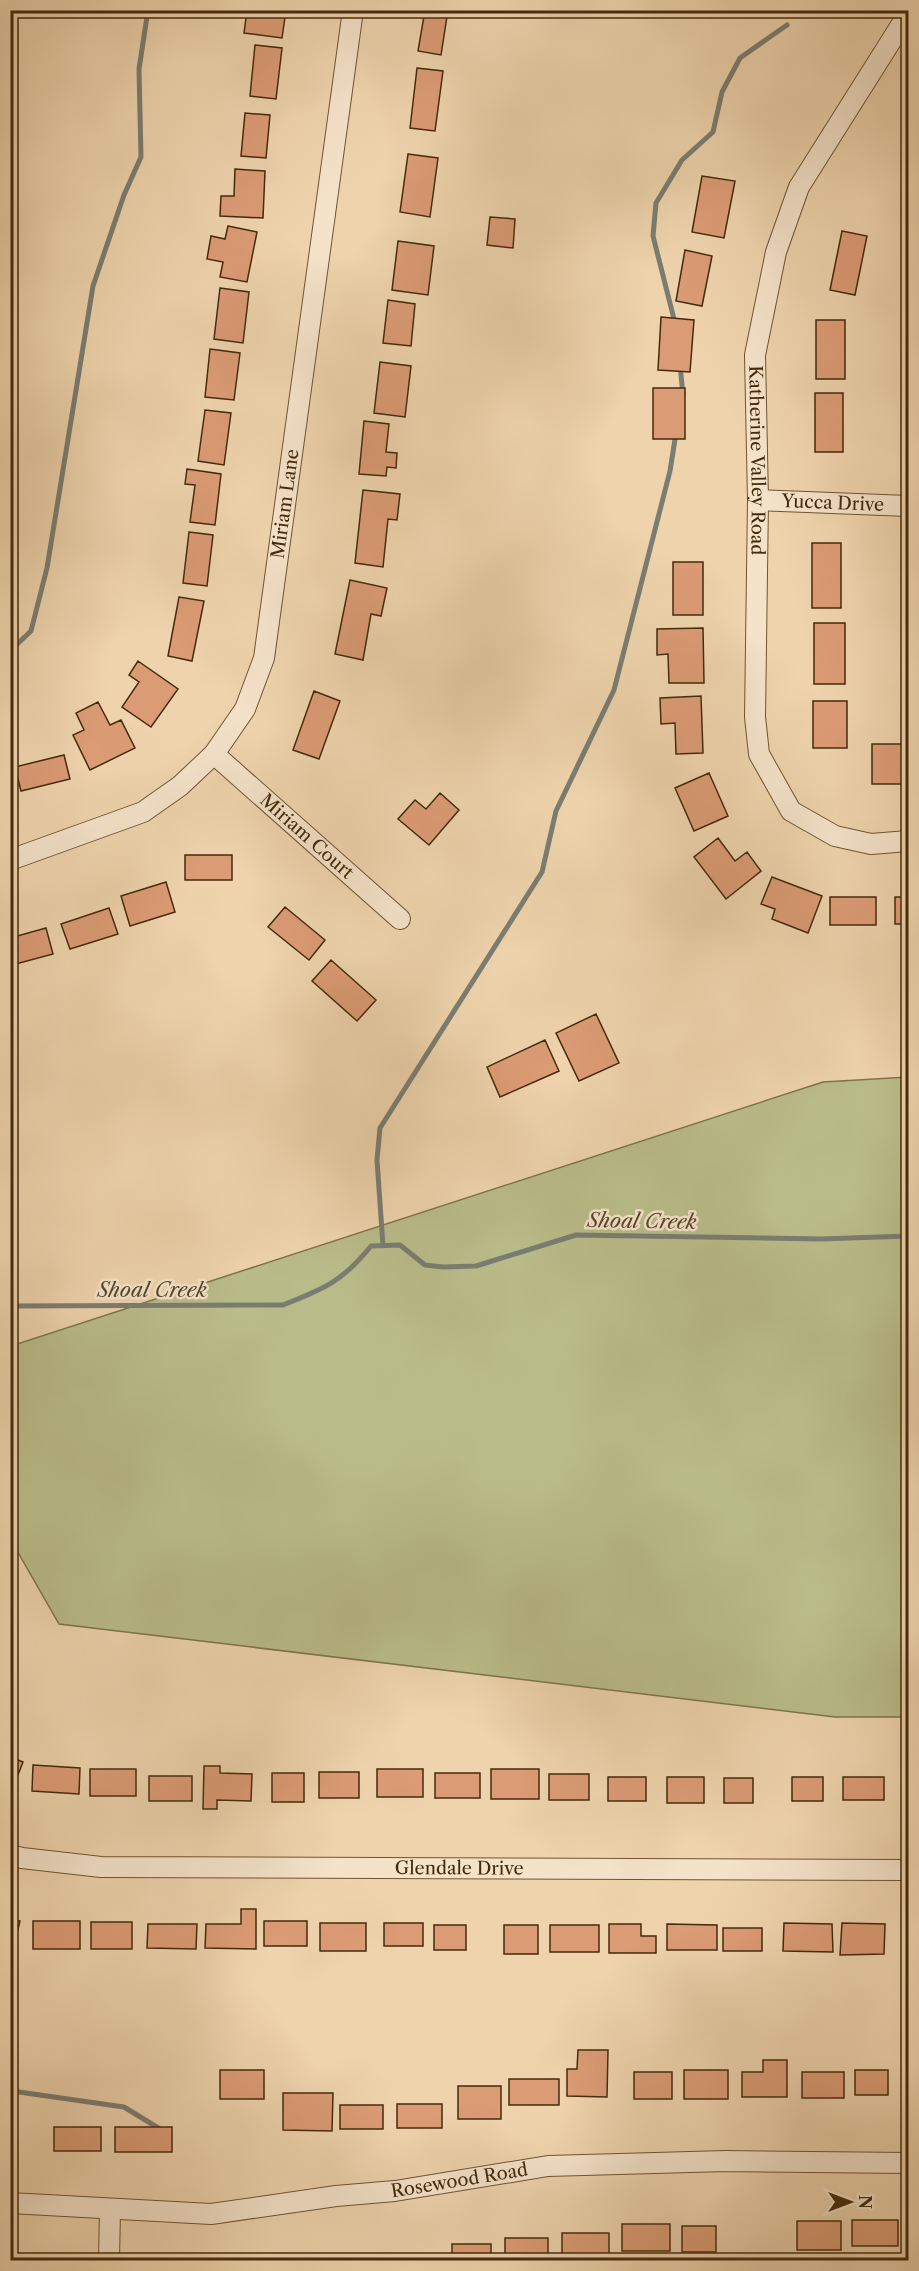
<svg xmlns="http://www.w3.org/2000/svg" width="919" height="2271" viewBox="0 0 919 2271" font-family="'Libre Caslon Text',serif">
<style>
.green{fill:#b9bc89;stroke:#7e744a;stroke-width:1.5}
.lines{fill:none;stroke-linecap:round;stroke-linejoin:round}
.stream{stroke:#7b7d72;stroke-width:5}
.building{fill:#db9b75;stroke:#442b0b;stroke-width:1.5}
.minor-casing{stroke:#6e5533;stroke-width:22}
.minor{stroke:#f4e2c9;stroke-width:20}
.labels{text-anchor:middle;stroke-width:5;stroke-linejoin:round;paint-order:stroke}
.street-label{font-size:18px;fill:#442b0b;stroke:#f4e2c9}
.water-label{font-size:20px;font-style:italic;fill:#56462d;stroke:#f4e2c9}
</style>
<rect width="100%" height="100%" fill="#eed3ac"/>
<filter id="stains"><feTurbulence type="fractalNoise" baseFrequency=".00333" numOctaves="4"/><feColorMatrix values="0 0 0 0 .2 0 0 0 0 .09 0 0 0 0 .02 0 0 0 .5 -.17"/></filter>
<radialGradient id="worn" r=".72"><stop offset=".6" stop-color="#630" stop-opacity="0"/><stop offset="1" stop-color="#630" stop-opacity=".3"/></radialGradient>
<path class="green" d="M908,1077V1717H835L59,1624L11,1540V1346L823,1082Z"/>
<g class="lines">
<path class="stream" d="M675,323L653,236L656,203L682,160L713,132L722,92L740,58L787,25
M680,365L683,395
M10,651L31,631L47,568L93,286L124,195L141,157L139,69L148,10
M383,1246L377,1160L380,1128L542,872L556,811L614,690L670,471L676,433
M10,1306L283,1305C324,1289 343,1281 371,1246L400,1245L425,1265L443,1267L476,1266L576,1235L821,1239L908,1236
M10,2086L19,2092L124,2107L160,2129"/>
</g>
<path class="building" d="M247,10H286L282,38L244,33Z
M425,10H448L441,55L418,51Z
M255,45L282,48L276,99L250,96Z
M417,68L443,71L435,131L410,128Z
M245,113L270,115L266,158L241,156Z
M408,154L438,158L430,217L400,212Z
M235,169L265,171L263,218L220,216L221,196H234Z
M702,176L735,181L724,238L692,232Z
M490,217L515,219L513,248L487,245Z
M228,226L257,232L247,282L220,277L223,262L207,259L211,236L225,239Z
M842,231L867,236L855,295L830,290Z
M398,241L434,246L428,295L392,290Z
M685,250L712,256L702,306L676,301Z
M220,288L249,292L243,343L214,339Z
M388,300L415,304L411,346L383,343Z
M661,317L694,320L690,372L658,370Z
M816,320H845V379H816Z
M210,349L240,353L234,400L205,397Z
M380,362L411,366L405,417L374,413Z
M653,388H685V439H653Z
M815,393H843V452H815Z
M205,410L231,413L224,465L198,461Z
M364,421L389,424L386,452L397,453L396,468L387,467L386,476L359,474Z
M187,469L221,474L215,525L190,522L195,485L185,484Z
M363,490L400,494L397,520L388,519L383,567L355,563Z
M189,532L213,535L207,586L183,583Z
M812,543H841V608H812Z
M673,562H703V615H673Z
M350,580L387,588L381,616L371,614L363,660L335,654Z
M179,597L204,601L192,661L168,656Z
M814,623H845V684H814Z
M703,628L704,683H669L668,654L657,655V629Z
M138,661L178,689L151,727L122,707L139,682L129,675Z
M314,691L340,701L319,759L293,750Z
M701,696L703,753L676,754L675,723L661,724L660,698Z
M813,701H847V748H813Z
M98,702L110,725L121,720L135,748L90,770L73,735L84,730L76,713Z
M872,744H908V777H906V784H872Z
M64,755L70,779L21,791L15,767Z
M709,773L728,816L694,831L675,788Z
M440,793L459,810L429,845L398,819L415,800L426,809Z
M718,838L735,861L747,852L761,871L726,899L694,857Z
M185,855H232V880H185Z
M772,877L822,896L808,933L772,919L775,909L761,904Z
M166,882L175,912L130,926L121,896Z
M830,897H876V925H830Z
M895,897H908V924H895Z
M285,907L325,940L309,960L268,927Z
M109,908L118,934L70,949L61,924Z
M46,928L53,954L12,965L10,938Z
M331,960L376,1000L357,1021L312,981Z
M596,1014L619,1063L579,1081L556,1033Z
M545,1040L559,1071L500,1097L487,1067Z
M10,1757L23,1762L14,1785L10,1783Z
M33,1765L80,1768L79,1794L32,1791Z
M204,1766H220V1773L252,1774L251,1801L217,1800V1809H203Z
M90,1769H136V1796H90Z
M377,1769H423V1797H377Z
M491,1769H539V1799H491Z
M319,1772H359V1798H319Z
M272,1773H304V1802H272Z
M435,1773H480V1798H435Z
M549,1774H589V1800H549Z
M149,1776H192V1801H149Z
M608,1777H646V1801H608Z
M667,1777H704V1803H667Z
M792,1777H823V1801H792Z
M843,1777H884V1800H843Z
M724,1778H753V1803H724Z
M241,1909H256V1949L205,1948L206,1924H241Z
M10,1918L20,1921L13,1949L10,1948Z
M33,1921H80V1949H33Z
M264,1921H307V1946H264Z
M91,1922H132V1949H91Z
M320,1923H366V1951H320Z
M384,1923H423V1946H384Z
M784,1923L832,1924L833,1952L783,1951Z
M842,1923L885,1924L884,1954L840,1955Z
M148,1924H197L196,1949L147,1948Z
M609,1924H641V1936H656V1953H609Z
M667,1924L717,1925V1950H667Z
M905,1924H908V1948H905Z
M434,1925H466V1950H434Z
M504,1925H538V1954H504Z
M550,1925H599V1952H550Z
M723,1928H762V1951H723Z
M578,2050H608L607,2097L567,2096V2069H577Z
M763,2060H787V2097H742V2072H763Z
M220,2070H264V2099H220Z
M684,2070H728V2099H684Z
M855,2070H888V2095H855Z
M634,2072H672V2099H634Z
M802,2072H844V2098H802Z
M509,2079H559V2105H509Z
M458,2086H501V2119H458Z
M283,2093H333L332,2131L283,2130Z
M397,2104H442V2128H397Z
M340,2105H383V2129H340Z
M54,2127H101V2151H54Z
M115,2127H172V2152H115Z
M852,2220H898V2246H852Z
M797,2221H841V2250H797Z
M622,2224H670V2251H622Z
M682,2226H716V2252H682Z
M562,2233H609V2260H562Z
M505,2238H548V2260H505Z
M452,2244H491V2260H452Z
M390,2255H437V2260H390Z"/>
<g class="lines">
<g class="minor-casing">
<g id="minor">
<path id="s1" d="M908,14L799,187L776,252L755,355L758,500L755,717L759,754L791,811L835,836L871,844L908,841"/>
<path id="s2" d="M758,500L908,506"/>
<path id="s3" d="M214,754L400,919"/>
<path id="s4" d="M10,860L143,812L180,786L214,754L245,709L264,658L353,10"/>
<path id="s5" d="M10,1855L22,1858L101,1867L908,1870"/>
<path id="s6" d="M10,2203L211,2214L336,2196L395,2191L548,2166L726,2161L908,2163"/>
<path d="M109,2260L110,2209"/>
</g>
</g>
<use href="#minor" class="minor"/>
</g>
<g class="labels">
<g class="street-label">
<text dy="6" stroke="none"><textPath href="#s1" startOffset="484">Katherine Valley Road</textPath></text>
<text dy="6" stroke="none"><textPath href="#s2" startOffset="75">Yucca Drive</textPath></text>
<text dy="6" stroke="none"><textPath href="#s4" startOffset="498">Miriam Lane</textPath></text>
<text dy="6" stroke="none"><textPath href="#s3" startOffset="124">Miriam Court</textPath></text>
<text dy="6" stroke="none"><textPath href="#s5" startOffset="450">Glendale Drive</textPath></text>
<text dy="6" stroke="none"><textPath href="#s6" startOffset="452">Rosewood Road</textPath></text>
</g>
<g class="water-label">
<text transform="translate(642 1221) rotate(1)" y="7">Shoal Creek</text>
<text x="152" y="1297">Shoal Creek</text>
</g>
</g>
<rect width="919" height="2271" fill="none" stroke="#eed3ac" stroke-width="36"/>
<rect x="12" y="12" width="895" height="2247" fill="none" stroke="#442b0b" stroke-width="3"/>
<rect x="18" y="18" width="883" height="2235" fill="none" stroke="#442b0b" stroke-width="1.5"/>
<g transform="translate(850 2202) rotate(90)" stroke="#f4e2c9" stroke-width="4.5" paint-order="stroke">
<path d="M0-4.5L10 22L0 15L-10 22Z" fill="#442b0b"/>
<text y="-9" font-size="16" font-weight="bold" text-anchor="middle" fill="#442b0b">N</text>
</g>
<rect width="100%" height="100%" filter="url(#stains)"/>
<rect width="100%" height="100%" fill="url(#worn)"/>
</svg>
